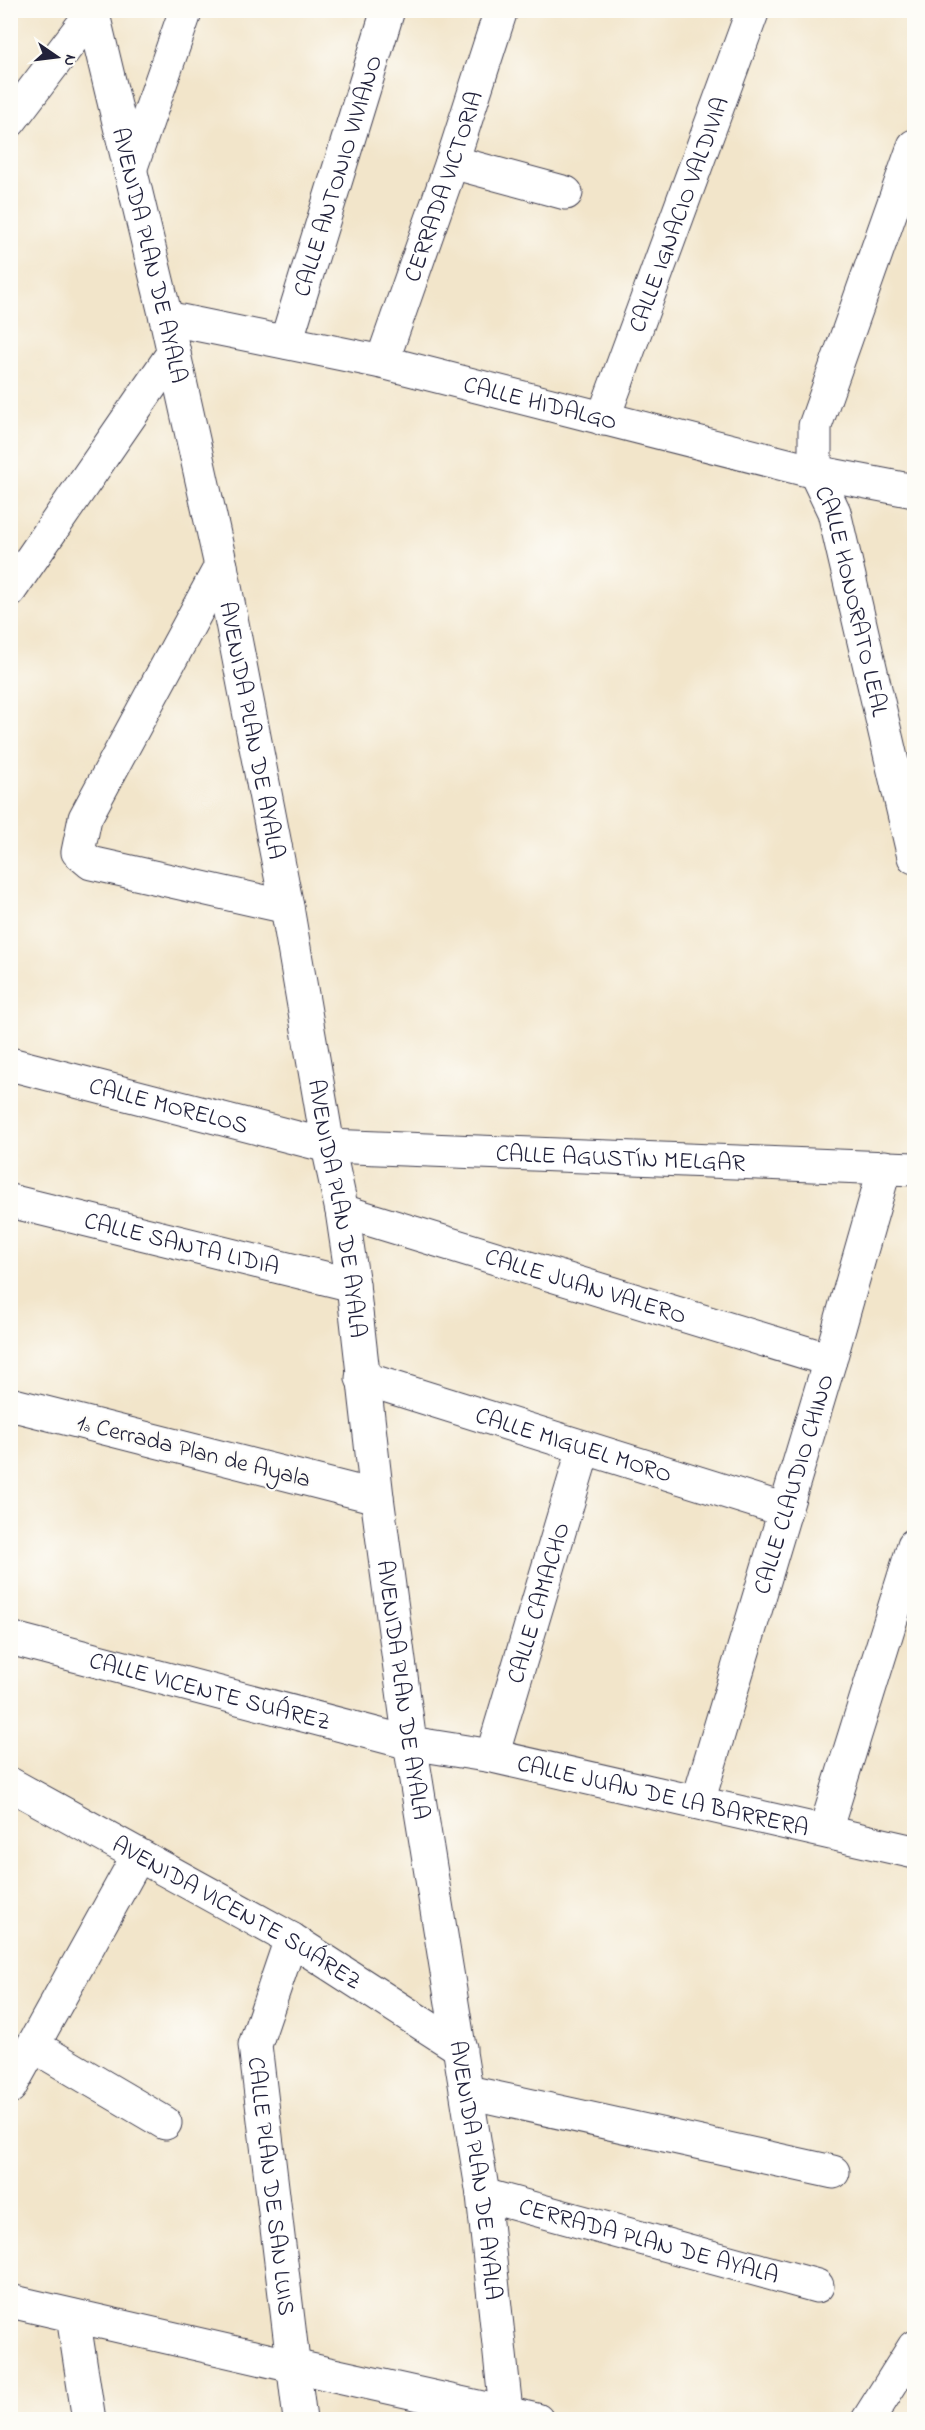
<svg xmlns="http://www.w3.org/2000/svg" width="925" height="2430" viewBox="0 0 925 2430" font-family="'Indie Flower',sans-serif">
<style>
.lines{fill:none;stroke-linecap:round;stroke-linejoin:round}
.minor-casing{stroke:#413f50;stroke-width:35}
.tertiary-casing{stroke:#413f50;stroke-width:35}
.minor{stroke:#fff;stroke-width:33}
.tertiary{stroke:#fff;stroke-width:33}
.labels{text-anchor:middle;stroke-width:4.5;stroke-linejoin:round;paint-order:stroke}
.street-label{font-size:24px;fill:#22223b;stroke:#fdfcf7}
</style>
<rect width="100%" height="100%" fill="#fdfcf7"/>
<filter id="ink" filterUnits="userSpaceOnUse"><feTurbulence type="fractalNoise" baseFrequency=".0167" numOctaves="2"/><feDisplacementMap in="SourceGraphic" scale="12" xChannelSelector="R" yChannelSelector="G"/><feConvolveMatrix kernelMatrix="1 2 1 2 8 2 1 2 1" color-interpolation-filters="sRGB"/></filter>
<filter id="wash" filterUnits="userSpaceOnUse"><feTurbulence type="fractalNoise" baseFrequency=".008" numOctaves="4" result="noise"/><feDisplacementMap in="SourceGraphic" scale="24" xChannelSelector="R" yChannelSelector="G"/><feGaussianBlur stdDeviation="1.35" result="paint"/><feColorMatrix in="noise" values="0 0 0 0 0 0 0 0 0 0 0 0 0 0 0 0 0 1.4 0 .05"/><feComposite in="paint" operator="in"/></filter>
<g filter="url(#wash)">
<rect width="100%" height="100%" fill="#f2e5ca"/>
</g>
<g filter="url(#ink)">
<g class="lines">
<g class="minor-casing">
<g id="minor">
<path id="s1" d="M92,10L166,318L221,566L287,907L328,1146L342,1211L353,1285L377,1497L410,1743L483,2195L507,2420"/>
<path d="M10,121L92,13"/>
<path id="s2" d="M914,146L815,426V472L834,512L914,857"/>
<path d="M452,162L566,193"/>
<path d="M130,170L186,10"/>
<path id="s3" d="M166,318L382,362L815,472L914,491"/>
<path id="s4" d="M286,342L388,10"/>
<path id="s5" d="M382,362L452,162L501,10"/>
<path id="s6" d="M603,419L753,10"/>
<path d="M221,566L85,818L78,852L91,863L287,907"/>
<path d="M10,590L174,352"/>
<path id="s7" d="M10,1064L328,1146L914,1169"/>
<path id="s8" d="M10,1201L353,1285"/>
<path id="s9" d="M342,1211L830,1360"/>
<path id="s10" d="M362,1378L785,1510"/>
<path d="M10,1404L377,1497"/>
<path id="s11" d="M10,1638L410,1743L492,1756L914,1852"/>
<path id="s12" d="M492,1756L584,1448"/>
<path id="s13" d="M10,1784L291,1939L460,2048"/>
<path id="s14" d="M698,1802L830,1360L885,1167"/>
<path d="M825,1831L914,1545"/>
<path id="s15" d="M291,1939L255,2045L300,2420"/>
<path d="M34,2046L165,2123"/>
<path d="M10,2087L138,1856"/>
<path d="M468,2092L833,2172"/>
<path id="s16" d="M483,2195L817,2286"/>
<path d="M73,2316L89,2420"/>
<path d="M868,2420L914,2347"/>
</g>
</g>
<g class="tertiary-casing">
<path id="tertiary" d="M10,2301L293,2366L537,2420"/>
</g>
<use href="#minor" class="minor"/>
<use href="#tertiary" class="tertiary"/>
</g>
</g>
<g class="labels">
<g class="street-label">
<text dy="8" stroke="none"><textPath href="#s4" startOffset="174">CALLE ANTONIO VIVIANO</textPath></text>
<text dy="8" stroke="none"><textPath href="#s5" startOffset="186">CERRADA VICTORIA</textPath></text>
<text dy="8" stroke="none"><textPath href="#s6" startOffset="218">CALLE IGNACIO VALDIVIA</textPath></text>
<text dy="8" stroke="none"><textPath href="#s1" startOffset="252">AVENIDA PLAN DE AYALA</textPath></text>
<text dy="8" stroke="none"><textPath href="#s3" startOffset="384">CALLE HIDALGO</textPath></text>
<text dy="8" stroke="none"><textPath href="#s2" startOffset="478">CALLE HONORATO LEAL</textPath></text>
<text dy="8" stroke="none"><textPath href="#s1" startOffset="738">AVENIDA PLAN DE AYALA</textPath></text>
<text dy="8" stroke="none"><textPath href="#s7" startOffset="164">CALLE MORELOS</textPath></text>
<text dy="8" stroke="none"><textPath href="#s7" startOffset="621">CALLE AGUSTÍN MELGAR</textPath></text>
<text dy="8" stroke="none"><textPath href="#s1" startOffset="1224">AVENIDA PLAN DE AYALA</textPath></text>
<text dy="8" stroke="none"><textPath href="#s8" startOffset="177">CALLE SANTA LIDIA</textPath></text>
<text dy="8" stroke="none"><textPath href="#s9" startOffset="255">CALLE JUAN VALERO</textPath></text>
<text dy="8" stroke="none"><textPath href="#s10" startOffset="222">CALLE MIGUEL MORO</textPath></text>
<text transform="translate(194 1450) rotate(14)" y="8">1ª Cerrada Plan de Ayala</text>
<text dy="8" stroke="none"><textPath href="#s14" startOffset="332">CALLE CLAUDIO CHINO</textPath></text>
<text dy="8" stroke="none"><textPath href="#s12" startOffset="160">CALLE CAMACHO</textPath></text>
<text dy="8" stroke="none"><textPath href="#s11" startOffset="207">CALLE VICENTE SUÁREZ</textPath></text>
<text dy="8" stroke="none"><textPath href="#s1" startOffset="1710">AVENIDA PLAN DE AYALA</textPath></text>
<text dy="8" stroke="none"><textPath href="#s11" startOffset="672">CALLE JUAN DE LA BARRERA</textPath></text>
<text dy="8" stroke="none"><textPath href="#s13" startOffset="261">AVENIDA VICENTE SUÁREZ</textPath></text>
<text dy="8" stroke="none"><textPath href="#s1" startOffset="2196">AVENIDA PLAN DE AYALA</textPath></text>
<text dy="8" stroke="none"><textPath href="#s15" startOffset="254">CALLE PLAN DE SAN LUIS</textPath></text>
<text dy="8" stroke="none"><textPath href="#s16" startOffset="172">CERRADA PLAN DE AYALA</textPath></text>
</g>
</g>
<rect width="925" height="2430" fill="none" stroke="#fdfcf7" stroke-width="36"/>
<g transform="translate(57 57) rotate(104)" stroke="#fdfcf7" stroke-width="4.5" paint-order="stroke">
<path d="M0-4.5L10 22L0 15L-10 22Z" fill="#22223b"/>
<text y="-9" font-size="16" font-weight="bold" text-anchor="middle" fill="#22223b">N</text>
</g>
</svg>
